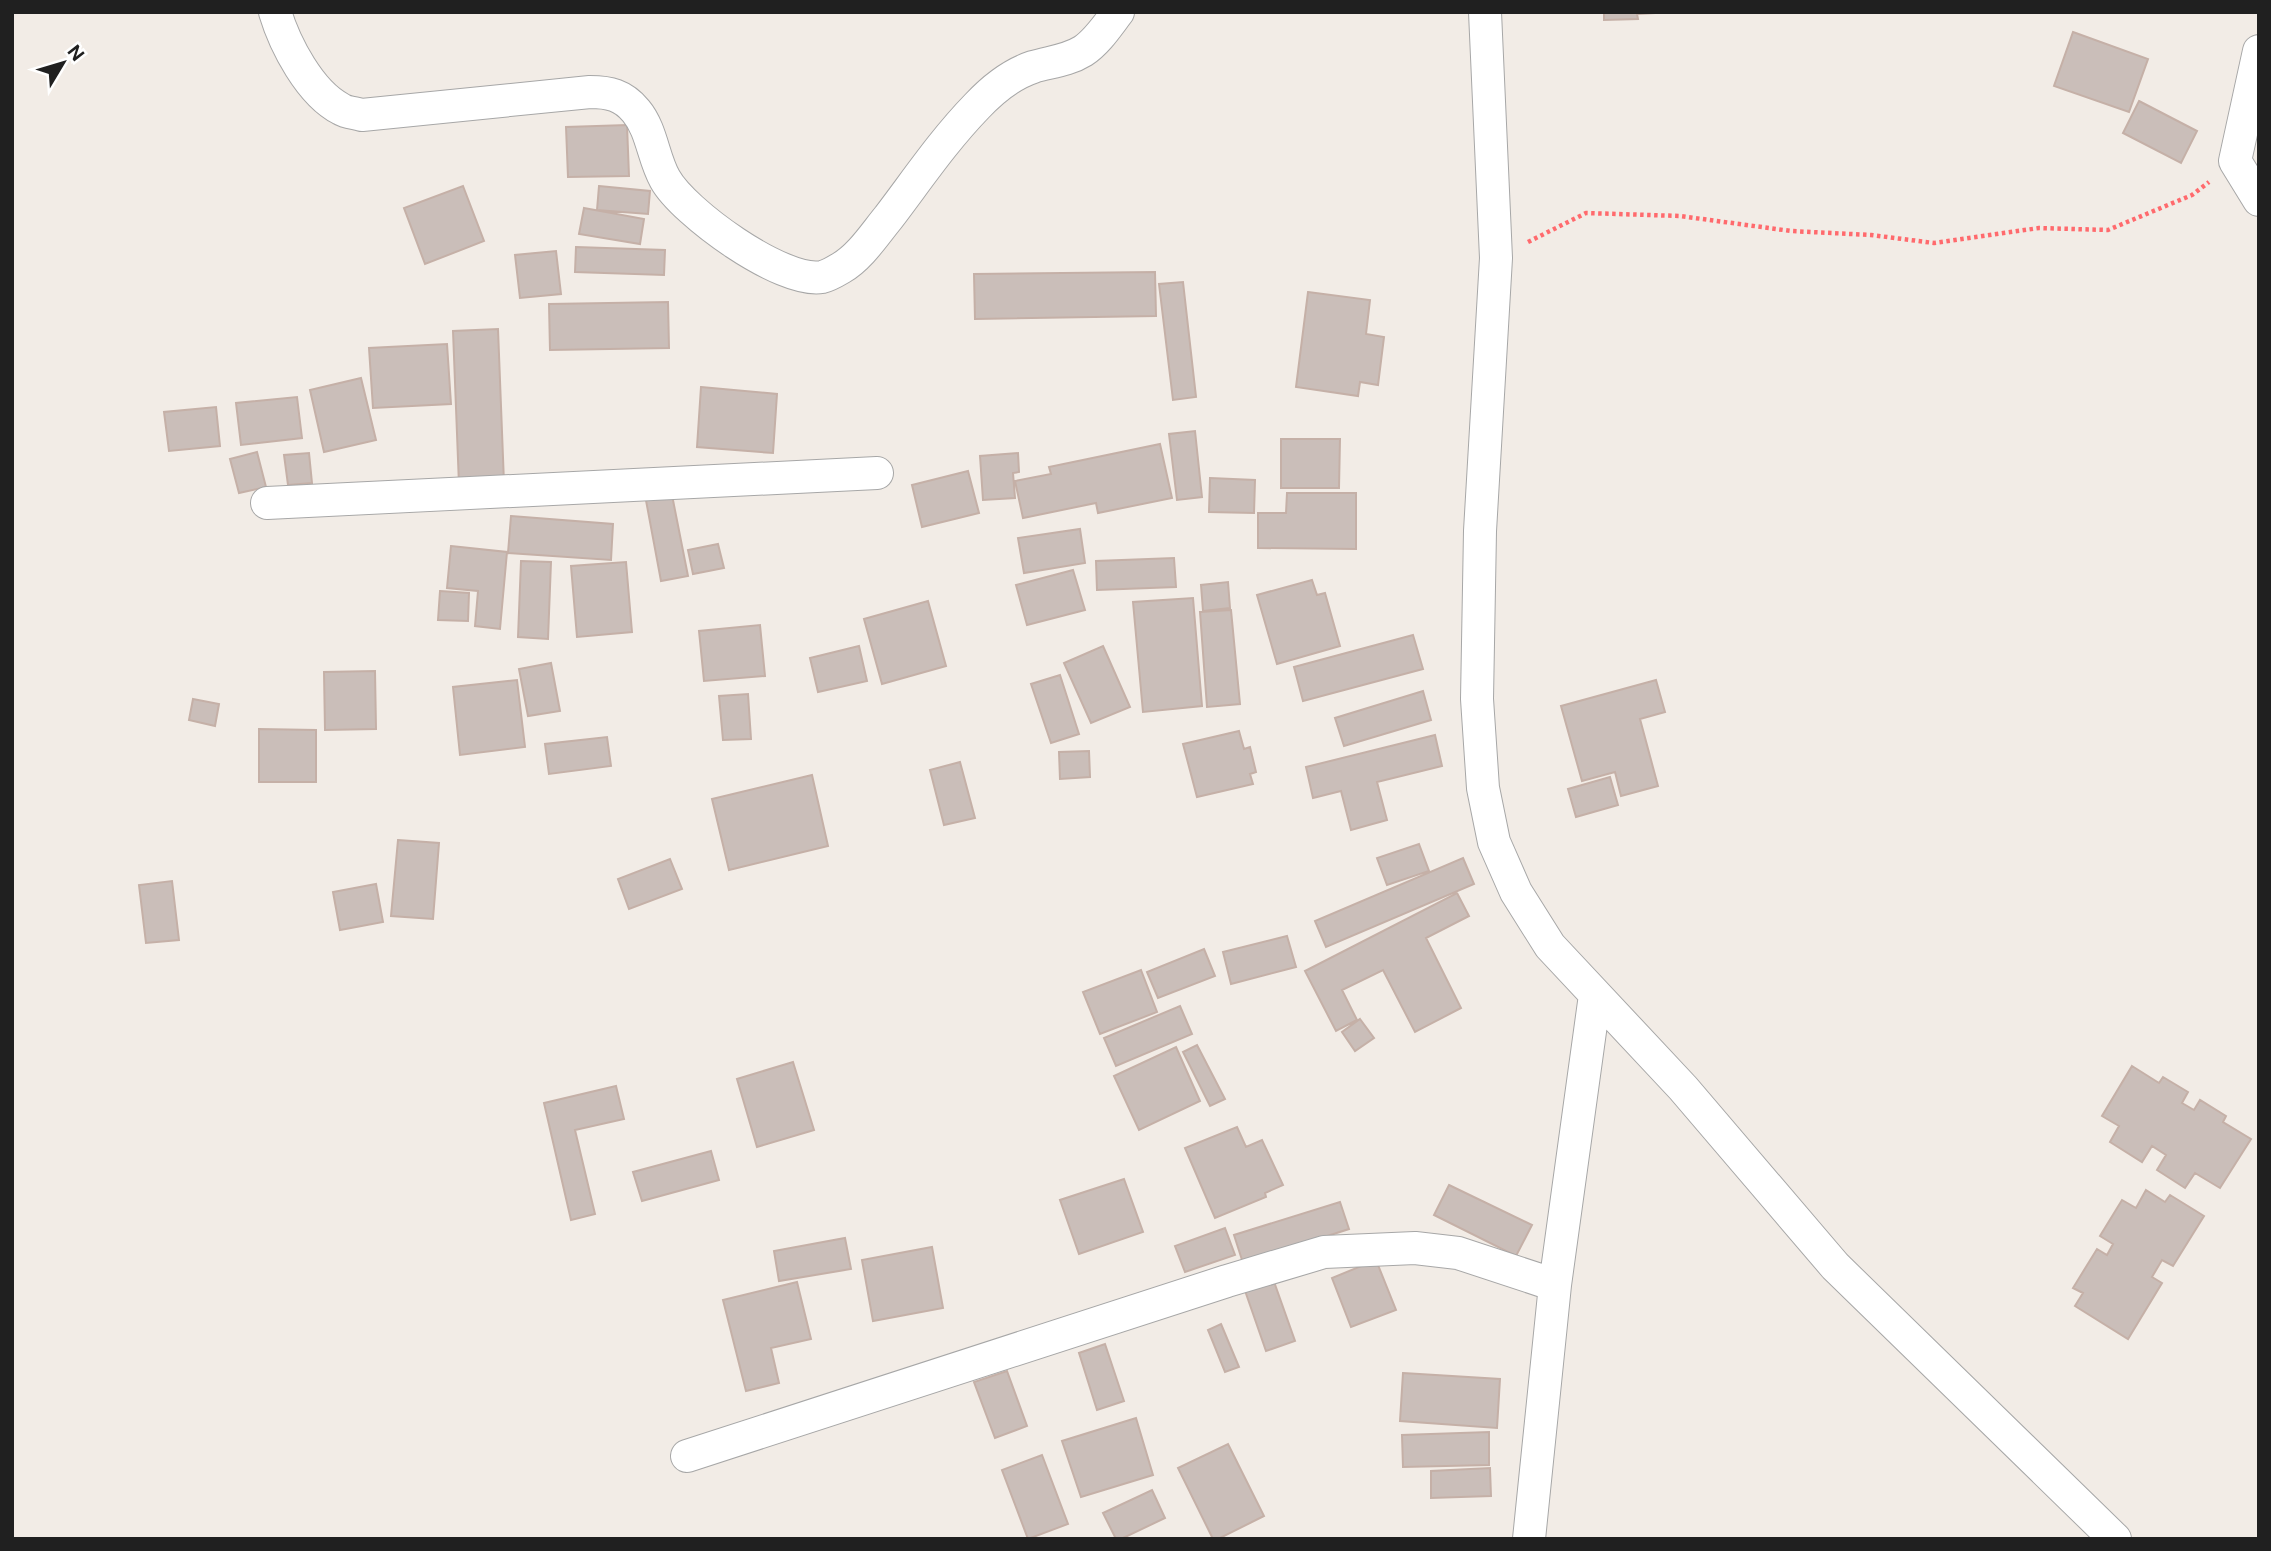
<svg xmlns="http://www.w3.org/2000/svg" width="2271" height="1551" viewBox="0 0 2271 1551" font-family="'DM Sans',sans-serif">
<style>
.building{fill:#cabeb9;stroke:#c5b0a7;stroke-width:2}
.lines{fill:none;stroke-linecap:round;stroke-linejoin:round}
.street-casing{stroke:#a7a7a7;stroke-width:34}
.path{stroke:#ff6a6d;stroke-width:4.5;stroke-dasharray:3.5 3.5;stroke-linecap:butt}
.street{stroke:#fff;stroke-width:32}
</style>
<rect width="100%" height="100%" fill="#f2ece6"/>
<path class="building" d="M1604,12H1674L1637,14L1638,19L1604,20Z
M2073,32L2148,59L2129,112L2054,86Z
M2139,101L2197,131L2181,163L2123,133Z
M627,125L629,176L568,177L566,127Z
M463,186L484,241L425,264L404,208Z
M599,186L650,191L648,214L597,210Z
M584,208L644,219L640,244L579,234Z
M576,247L665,250L664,275L575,272Z
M556,251L561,294L520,298L515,255Z
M1155,272L1156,316L975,319L974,274Z
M1183,282L1196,397L1173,400L1159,284Z
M1308,292L1370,300L1366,334L1384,337L1378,385L1360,382L1358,396L1296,387Z
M668,302L669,348L550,350L549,304Z
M498,329L504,483L459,485L453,331Z
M447,344L451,404L373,408L369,348Z
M361,378L376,440L324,452L310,390Z
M701,387L777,394L773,453L697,447Z
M297,397L302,438L241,445L236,403Z
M216,407L220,446L169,451L164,412Z
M1195,431L1202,497L1177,500L1169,434Z
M1281,439H1340L1339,488H1281Z
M1160,444L1172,498L1098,513L1096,503L1023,518L1015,481L1051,474L1049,467Z
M257,452L266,487L239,493L230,459Z
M309,453L312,483L288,485L284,455Z
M1018,453L1019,472L1013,473L1015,498L983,500L980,456Z
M968,471L979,513L922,527L912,485Z
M1210,478L1255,480L1254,513L1209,512Z
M671,490L688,576L661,581L645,495Z
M1287,493H1356V549L1258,548V513H1286Z
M511,516L613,524L611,560L508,553Z
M1080,529L1085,563L1024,573L1018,538Z
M718,544L724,568L693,574L688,550Z
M451,546L507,552L500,629L475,626L478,591L447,588Z
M1174,558L1176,587L1097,590L1096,561Z
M521,561L551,562L548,639L518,637Z
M626,562L632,632L577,637L571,566Z
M1073,570L1085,610L1027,625L1016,585Z
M1312,580L1317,595L1325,593L1340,646L1277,664L1257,595Z
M1228,582L1230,608L1203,611L1201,585Z
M440,591L469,593L468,621L438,620Z
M1193,598L1202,706L1143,712L1133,602Z
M928,601L946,666L882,684L864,619Z
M1231,610L1240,704L1207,707L1200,612Z
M760,625L765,676L704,681L699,631Z
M1413,635L1423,669L1303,701L1294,667Z
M859,646L867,681L818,692L810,658Z
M1103,646L1130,707L1091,723L1064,663Z
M551,663L560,711L528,716L519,669Z
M375,671L376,729L325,730L324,672Z
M1060,675L1079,734L1051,743L1031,684Z
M517,680L525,747L460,755L453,687Z
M1656,680L1665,712L1640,719L1658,786L1621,796L1615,772L1582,781L1561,706Z
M1423,691L1431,720L1344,746L1335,718Z
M748,694L751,739L723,740L719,696Z
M193,699L219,704L215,726L189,720Z
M259,729L316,730V782H259Z
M1239,731L1244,749L1250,747L1256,772L1250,774L1253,784L1197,797L1183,744Z
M1435,735L1442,766L1377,782L1387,820L1351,830L1341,791L1313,798L1306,767Z
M607,737L611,766L549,774L545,744Z
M1089,751L1090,777L1060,779L1059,752Z
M960,762L975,818L944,825L930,770Z
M812,775L828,846L729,870L712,799Z
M1610,777L1618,805L1576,817L1568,789Z
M398,840L439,843L433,919L391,916Z
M1419,844L1429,871L1387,885L1377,858Z
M1463,858L1474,884L1326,947L1315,921Z
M670,859L682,889L629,909L618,879Z
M172,881L179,940L146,943L139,885Z
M376,884L383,922L340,930L333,892Z
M1457,893L1469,916L1426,938L1461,1008L1415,1032L1383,970L1342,990L1357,1020L1336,1031L1305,971Z
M1287,936L1296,967L1231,984L1223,952Z
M1204,949L1215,976L1158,998L1147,972Z
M1141,970L1157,1012L1100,1034L1083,992Z
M1180,1006L1192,1034L1116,1066L1104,1038Z
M1360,1019L1374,1038L1355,1051L1342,1032Z
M1197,1045L1225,1099L1210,1106L1183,1052Z
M1176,1047L1200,1101L1139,1130L1114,1076Z
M793,1062L814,1130L757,1147L737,1079Z
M2132,1066L2159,1083L2163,1077L2188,1092L2182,1103L2194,1110L2200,1100L2226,1116L2223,1122L2251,1139L2220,1188L2195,1173L2185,1188L2157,1170L2166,1155L2152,1146L2142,1162L2110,1142L2119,1126L2102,1116Z
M616,1086L624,1119L575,1130L595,1214L571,1220L544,1103Z
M1237,1127L1246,1147L1262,1140L1283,1185L1265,1193L1266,1197L1215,1218L1185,1148Z
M711,1151L719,1180L642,1201L633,1172Z
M1124,1179L1143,1232L1079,1254L1060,1200Z
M1449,1185L1532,1225L1516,1256L1434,1215Z
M2146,1190L2165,1202L2170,1195L2204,1216L2173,1266L2162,1260L2152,1277L2162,1283L2128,1339L2075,1306L2083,1293L2073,1288L2097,1249L2107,1255L2113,1244L2100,1236L2122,1200L2136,1208Z
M1340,1202L1349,1229L1243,1263L1234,1235Z
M1225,1228L1235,1255L1185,1272L1175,1246Z
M845,1238L851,1269L779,1281L774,1251Z
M932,1247L943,1308L873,1321L862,1260Z
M1376,1260L1396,1310L1351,1327L1332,1278Z
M1272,1276L1295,1341L1266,1351L1243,1285Z
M797,1282L811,1339L771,1348L779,1383L746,1391L723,1300Z
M1221,1324L1239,1367L1225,1372L1208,1330Z
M1105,1344L1124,1401L1097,1410L1079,1353Z
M1007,1371L1027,1426L995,1438L974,1382Z
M1403,1373L1500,1379L1497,1428L1400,1421Z
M1136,1418L1153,1475L1081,1497L1062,1441Z
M1489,1432V1465L1403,1467L1402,1435Z
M1228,1444L1264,1516L1218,1539H1213L1178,1468Z
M1042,1455L1068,1524L1028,1539L1002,1470Z
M1490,1468L1491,1496L1431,1498V1471Z
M1152,1490L1165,1518L1121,1539H1116L1103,1513Z"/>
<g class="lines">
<g class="street-casing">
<path id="street" d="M275,12C285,45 310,93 341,109C347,113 356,113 362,115L590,92C609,92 623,95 636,111C652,130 653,158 665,179C683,212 782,284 822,277C827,276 836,271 841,268C860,257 874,235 888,218C917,180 943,141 977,106C992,90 1012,74 1033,67C1049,62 1067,61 1083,51C1097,42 1108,25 1118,12
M1485,12L1496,258L1480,531L1477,699L1483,788L1494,842L1516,892L1550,946L1683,1088L1835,1266L2115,1539
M2259,51L2235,161L2259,200
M267,503L877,473
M687,1456L1227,1281L1324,1252L1415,1248L1458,1253L1555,1285
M1529,1539L1555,1285L1595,995"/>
</g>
<path class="path" d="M1528,242L1586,213L1680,216L1791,231L1871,235L1934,243L2039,228L2108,230L2192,195L2209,182"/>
<use href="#street" class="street"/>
</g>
<rect width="2271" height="1551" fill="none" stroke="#202020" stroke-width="28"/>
<g transform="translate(63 63) rotate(52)" stroke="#ffffff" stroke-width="5" paint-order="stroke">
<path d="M0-5L12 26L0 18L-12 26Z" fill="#202020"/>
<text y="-10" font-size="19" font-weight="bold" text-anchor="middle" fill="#202020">N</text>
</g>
</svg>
